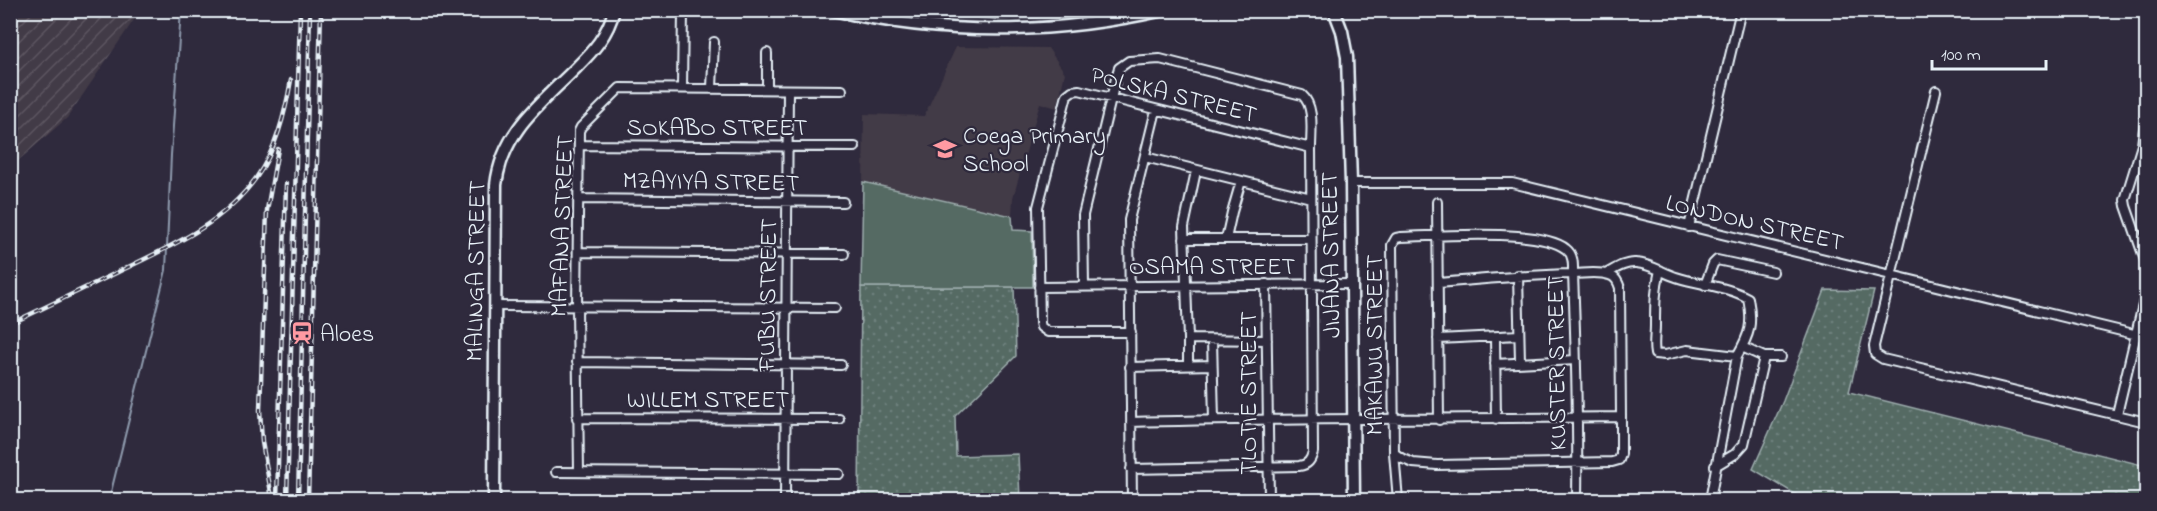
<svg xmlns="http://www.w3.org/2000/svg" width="2157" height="511" viewBox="0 0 2157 511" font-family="'Indie Flower',sans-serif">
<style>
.built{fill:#423a46}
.industrial{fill:url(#industrial-furrows)}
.green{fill:url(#green-dots);stroke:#9eaeae;stroke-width:1.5}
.pitch{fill:#556a64;stroke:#9eaeae;stroke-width:1.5}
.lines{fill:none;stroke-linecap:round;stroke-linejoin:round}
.stream{stroke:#8f9bae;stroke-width:2}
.street-casing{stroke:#e8f1f8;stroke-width:12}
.secondary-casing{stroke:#e8f1f8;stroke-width:15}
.street{stroke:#2f2a3d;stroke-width:8}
.secondary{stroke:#2f2a3d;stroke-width:10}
.rail-casing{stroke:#e8f1f8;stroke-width:4.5}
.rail{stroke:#2f2a3d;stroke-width:2;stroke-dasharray:7;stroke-linecap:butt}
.labels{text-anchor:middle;stroke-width:4.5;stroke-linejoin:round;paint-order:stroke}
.street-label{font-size:24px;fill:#e8f1f8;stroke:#2f2a3d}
.poi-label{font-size:24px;fill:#e8f1f8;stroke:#2f2a3d;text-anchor:start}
</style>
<defs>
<pattern id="industrial-furrows" width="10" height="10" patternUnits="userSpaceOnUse" patternTransform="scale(1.5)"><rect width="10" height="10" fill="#423a46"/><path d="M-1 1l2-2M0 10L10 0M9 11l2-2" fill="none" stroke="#5d5761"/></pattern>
<pattern id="green-dots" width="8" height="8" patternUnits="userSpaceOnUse" patternTransform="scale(1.5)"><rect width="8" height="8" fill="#556a64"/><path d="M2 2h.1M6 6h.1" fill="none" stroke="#6d807b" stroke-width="1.8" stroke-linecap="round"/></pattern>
</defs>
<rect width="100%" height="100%" fill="#2f2a3d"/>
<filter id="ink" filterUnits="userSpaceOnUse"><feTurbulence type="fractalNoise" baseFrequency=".0167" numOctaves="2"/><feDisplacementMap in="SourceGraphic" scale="12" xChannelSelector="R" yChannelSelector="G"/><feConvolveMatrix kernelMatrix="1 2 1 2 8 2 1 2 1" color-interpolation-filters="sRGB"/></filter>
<g filter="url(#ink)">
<path class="built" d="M956,47L1048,48L1065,73L1057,108L1040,103L1013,198L1012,216L863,182L864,114L924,116Z"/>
<path class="industrial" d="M11,10L140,11L67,118L11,167Z"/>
<path class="green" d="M861,287H1014L1016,356L955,416L956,456L1018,454L1020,500H859Z
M1825,290L1874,291L1849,392L2146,466V500H1805L1753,469L1783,401Z"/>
<path class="pitch" d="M863,182L1012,216L1013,230L1032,231L1033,287H861Z"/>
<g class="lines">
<path class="stream" d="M109,500L166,270L171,155L181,10"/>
<g class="street-casing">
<path id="street" d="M2146,10V16
M767,53V89
M2146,83L2145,120L2142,145L2125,200L2126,206L2146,263
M682,88L683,10
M712,88L714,42
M1936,91L1874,346L1875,354L1883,359L2146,422
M579,145L855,147
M1145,157L1311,198
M1196,171L1184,227L1188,339L1267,340
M1351,183H1512L2146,337
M579,199L843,202
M1437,202L1439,420
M1689,227L1741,10
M1184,239H1311
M1226,239L1232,212L1241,181
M579,252L844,254
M1660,270C1655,289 1655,306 1655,326C1655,336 1653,344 1655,354L1665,355L1687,350L1737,356
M1606,274C1615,269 1625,262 1636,263C1651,264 1663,273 1676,277C1700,285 1727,286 1748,298C1753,324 1750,334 1737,356L1710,500
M1518,275L1520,361
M1438,283C1483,279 1527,275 1572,274C1583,274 1598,271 1609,275C1616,277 1618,282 1620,288L1621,417V454L1619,460L1612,462L1437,465L1413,463L1401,458L1394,453L1392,245L1396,238L1401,237C1436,236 1540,228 1566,249C1574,255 1573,265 1573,274C1576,350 1578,425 1577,500
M1266,284L1269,500
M1705,285L1713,264L1717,260L1773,272
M1084,286L1083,215L1117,74L1119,68L1129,61L1160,59L1302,95C1315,106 1311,132 1311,148L1313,452C1311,460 1308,465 1299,466L1131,469
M1039,287L1352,284
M495,306L835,308
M1131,332H1048L1041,327L1040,323L1038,207L1067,95L1072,91L1079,90L1311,148
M1495,337L1496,419
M1188,339V365
M1438,339L1519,335
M1212,340L1214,420
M1742,347L1764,357H1781
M577,362L841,365
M1495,364L1576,360
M1130,367L1212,365
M2117,414L2146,292
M577,418L839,419
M1131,422C1294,418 1458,419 1621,417
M1394,453L1398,500
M1715,466L1735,454L1744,444L1764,357
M556,472L839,474
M579,472L577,307L579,131L581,127L620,88L842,90
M785,500L788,90
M1132,500L1129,220L1156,110"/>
</g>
<g class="secondary-casing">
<path id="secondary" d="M833,10C942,36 1055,35 1164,10
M970,10L997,12L1057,10
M1334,10L1342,31L1347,57L1351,183L1354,500
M494,500L496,185C502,132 540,104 576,68C593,51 608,35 614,10"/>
</g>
<use href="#street" class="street"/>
<use href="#secondary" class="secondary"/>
<g class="rail-casing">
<path id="rail" d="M10,324C46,307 82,289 118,272C169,247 222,225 256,178C276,150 285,114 291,80
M272,498L262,442L260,410L267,210L278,149
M277,500L286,184
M287,500L300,10
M298,500L310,10
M308,500L321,10"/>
</g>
<use href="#rail" class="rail"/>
</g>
</g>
<defs>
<g id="school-bare" transform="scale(1.8)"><path d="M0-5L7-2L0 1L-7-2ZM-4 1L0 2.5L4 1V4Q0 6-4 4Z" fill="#ff9aa2" stroke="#2f2a3d" stroke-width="2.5" paint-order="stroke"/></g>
<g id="station-bare" transform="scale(1.8)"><path d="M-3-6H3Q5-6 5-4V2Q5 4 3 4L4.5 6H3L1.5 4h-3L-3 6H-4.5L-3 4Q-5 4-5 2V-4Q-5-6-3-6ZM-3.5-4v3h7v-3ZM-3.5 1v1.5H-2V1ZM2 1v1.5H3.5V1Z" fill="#ff9aa2" stroke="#2f2a3d" stroke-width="2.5" paint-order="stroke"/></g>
</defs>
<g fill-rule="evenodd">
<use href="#school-bare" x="945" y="149"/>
<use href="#station-bare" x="302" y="333"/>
</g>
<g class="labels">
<g class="street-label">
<text transform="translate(1174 94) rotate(14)" y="8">POLSKA STREET</text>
<text x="717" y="135">SOKABO STREET</text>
<text transform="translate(711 181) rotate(1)" y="8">MZAYIYA STREET</text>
<text transform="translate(1755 222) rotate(13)" y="8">LONDON STREET</text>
<text transform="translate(561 226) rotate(-88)" y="8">MAFANA STREET</text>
<text transform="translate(1330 255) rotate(-91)" y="8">JIJANA STREET</text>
<text x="1212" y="274">OSAMA STREET</text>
<text transform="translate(475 271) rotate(-89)" y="8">MALINGA STREET</text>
<text transform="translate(767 295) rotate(-89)" y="8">FUBU STREET</text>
<text transform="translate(1374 345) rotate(-90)" y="8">MAKAWU STREET</text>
<text transform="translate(1556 363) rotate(-91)" y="8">KUSTER STREET</text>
<text transform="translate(1248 393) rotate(-90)" y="8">TLOTIE STREET</text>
<text x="708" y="407">WILLEM STREET</text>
</g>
<g class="poi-label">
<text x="963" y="143">Coega Primary<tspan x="963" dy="28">School</tspan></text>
<text x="320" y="341">Aloes</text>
</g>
</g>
<rect width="2157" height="511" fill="none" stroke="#2f2a3d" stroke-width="36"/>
<rect x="18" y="18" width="2121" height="475" fill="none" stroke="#e8f1f8" stroke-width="2" filter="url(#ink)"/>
<path d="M1932 60v9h114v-9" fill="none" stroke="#e8f1f8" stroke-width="3"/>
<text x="1941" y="60" font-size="18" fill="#e8f1f8" stroke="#2f2a3d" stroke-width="4.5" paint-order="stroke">100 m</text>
</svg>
